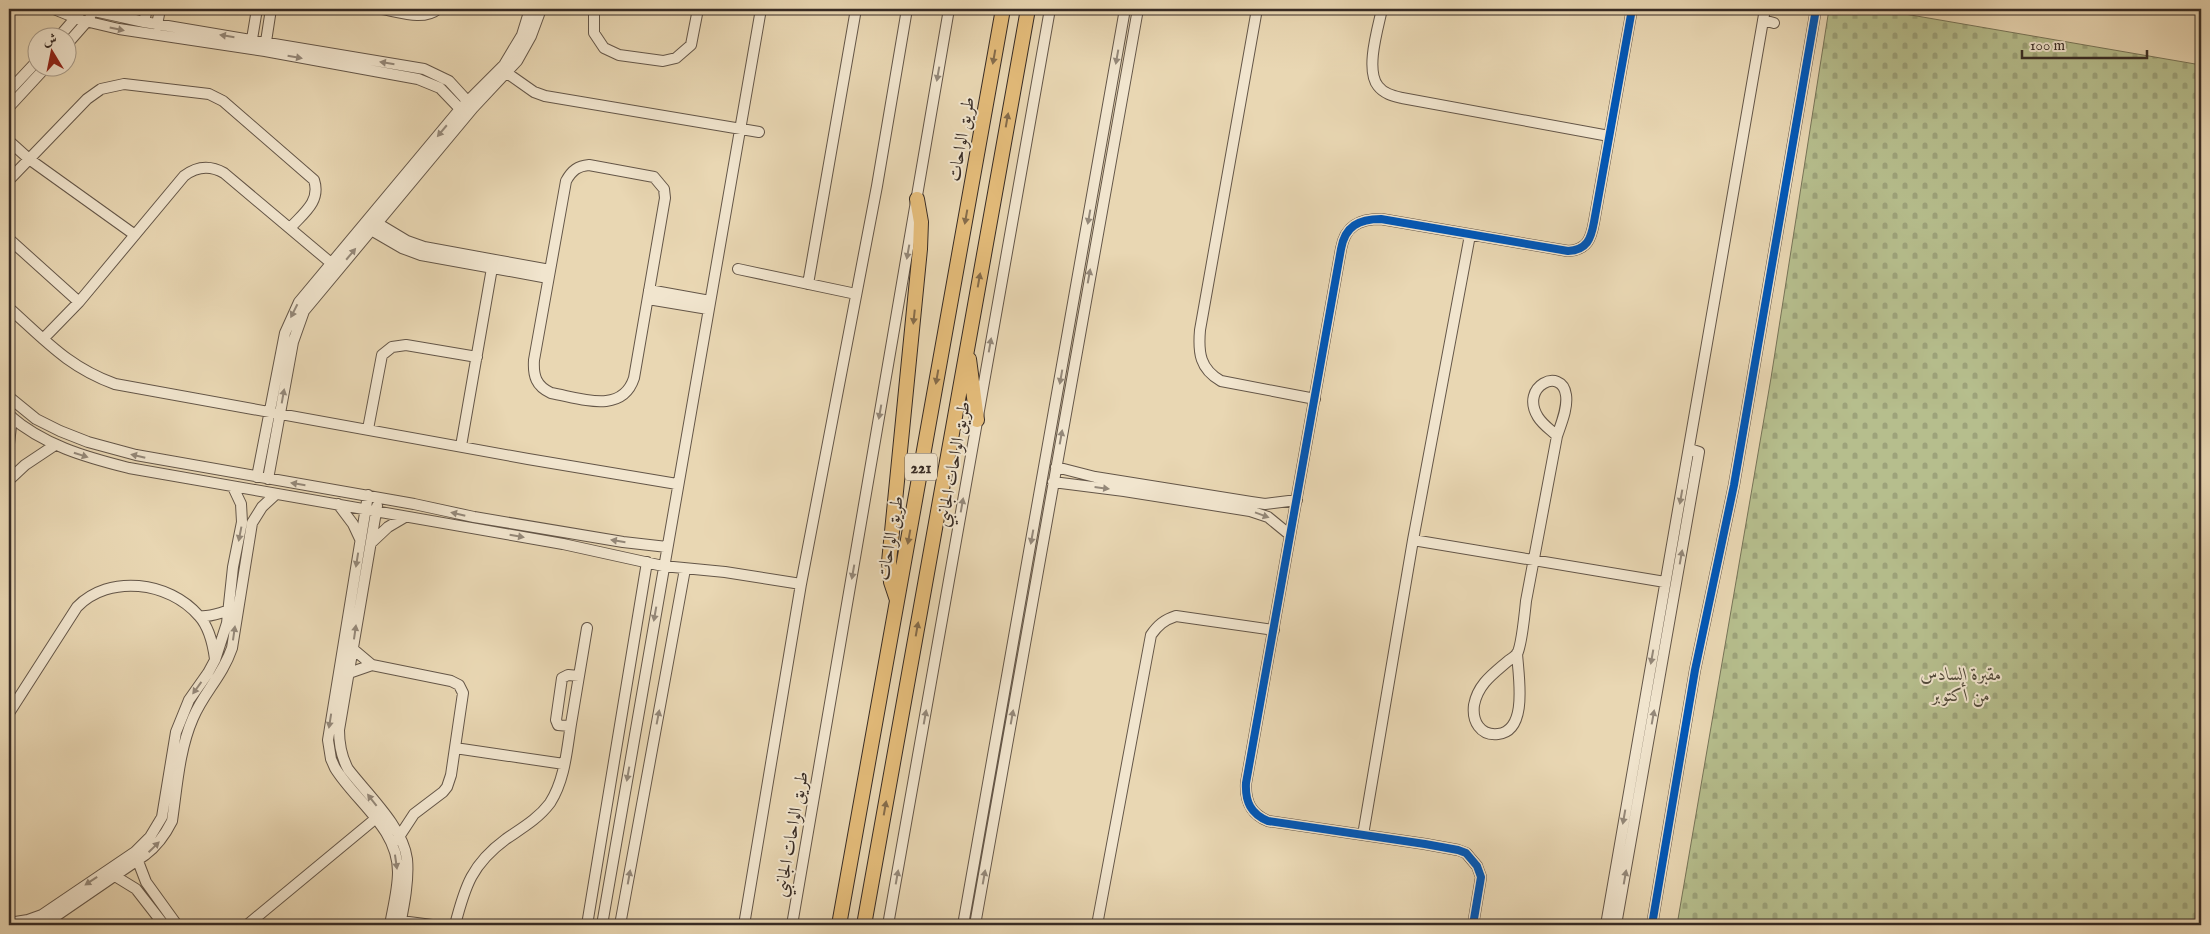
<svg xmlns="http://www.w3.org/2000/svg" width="2210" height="934" viewBox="0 0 2210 934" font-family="'IM FELL English',Amiri,serif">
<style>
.cemetery{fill:url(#cemetery-stones);stroke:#767458}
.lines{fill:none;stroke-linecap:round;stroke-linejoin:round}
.minor-casing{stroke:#645648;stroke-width:12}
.highway-casing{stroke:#372b24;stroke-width:16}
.minor{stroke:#f1e5ce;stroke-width:10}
.highway{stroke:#e4bc7a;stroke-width:14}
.cycleway-casing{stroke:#f1e5ce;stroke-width:11}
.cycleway{stroke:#0057b8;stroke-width:8}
.oneway{fill:#948879}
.oneway2{fill:#856c4b}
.labels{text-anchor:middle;stroke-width:4;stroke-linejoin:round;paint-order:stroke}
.shield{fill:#f1e5ce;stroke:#6f6357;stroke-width:1}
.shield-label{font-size:16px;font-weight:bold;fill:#372b24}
.street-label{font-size:18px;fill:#372b24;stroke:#f1e5ce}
.park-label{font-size:18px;font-style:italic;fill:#504839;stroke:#f1e5ce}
</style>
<defs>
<pattern id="cemetery-stones" width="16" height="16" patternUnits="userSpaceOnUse" patternTransform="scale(1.25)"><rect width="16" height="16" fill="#b6be8d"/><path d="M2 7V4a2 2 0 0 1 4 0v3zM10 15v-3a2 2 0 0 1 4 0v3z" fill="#9da37a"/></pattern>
</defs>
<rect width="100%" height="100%" fill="#e9d7b3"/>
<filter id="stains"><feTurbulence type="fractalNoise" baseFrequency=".004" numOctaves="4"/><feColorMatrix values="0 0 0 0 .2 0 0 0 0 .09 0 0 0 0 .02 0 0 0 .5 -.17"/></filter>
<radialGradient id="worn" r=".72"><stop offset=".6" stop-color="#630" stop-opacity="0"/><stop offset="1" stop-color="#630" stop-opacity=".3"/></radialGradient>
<path class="cemetery" d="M1829,9H1876L2201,65V925H1677L1771,378Z"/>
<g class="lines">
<g class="minor-casing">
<path id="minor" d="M54,9L81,20L119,29L265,51L418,79L440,88L465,114
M85,9L144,22L424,69L449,81L471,105
M382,9C400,12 423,21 438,9
M594,9V33L604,48L619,55L663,61L676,58L691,45L698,9
M1257,9L1200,330C1198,353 1200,369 1221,381L1315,399
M1382,9C1378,28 1365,70 1378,86C1384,94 1394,96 1402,98L1609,136
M1763,20L1774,23
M144,22L147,9
M157,25L160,9
M58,38L78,15
M68,43L90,18
M251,45L257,9
M265,48L271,9
M507,73L534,92L545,96L759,132
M9,91L38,60
M9,107L45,68
M9,141L29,159L135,235
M589,165L654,177L664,189L665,198L634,378C622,415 580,398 551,393C536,386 533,376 534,360L566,181C572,170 578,166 589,165Z
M9,180L87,99L101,89L124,84L209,94L223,101L314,180C321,201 304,213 291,227
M377,223L407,241L424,247L550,270
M371,230L402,248L421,255L548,278
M9,239L79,302
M738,269L856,294
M808,284L856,9
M649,290L710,301
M648,299L708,309
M9,308C45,340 68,367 115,384L528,459L677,484
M43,339L79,302L184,176C197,166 210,165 224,173L331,263
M9,397L36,419L60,431L88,442L136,455L414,504L474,517L623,542L667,547
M9,415C43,445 85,457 129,468L563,544L663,566L725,572L801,584
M368,429L382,355L392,347L406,345L477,357
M9,444L12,417
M461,446L492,268
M1056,467L1095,477L1251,502L1265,504L1297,500
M257,477L285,333L299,302L460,109L504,65L522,35L530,9
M268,479L293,342L304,311L473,108L517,61L531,36L541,9
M9,480L25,465L55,445
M1053,482L1124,491L1250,511L1268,517L1290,535
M368,495L328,740L331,759L335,768C356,802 398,828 398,872C398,889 393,908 390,925
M338,504L353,524L360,539
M377,506L339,730C339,744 341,756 348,769C367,794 403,827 407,859C409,880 404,905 400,925
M1413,540L1665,582
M371,543L388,527L405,517
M199,616C213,618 226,609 233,611
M353,649L372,665L451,681L459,685L463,693L451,775L447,787L443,792L414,814L397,840
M1517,653C1518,674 1529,731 1498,734C1480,736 1472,721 1474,705C1478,684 1493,674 1508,661C1511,659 1515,656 1517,654C1521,647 1525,611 1526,601C1536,546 1547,491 1557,436C1561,424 1568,408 1566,395C1562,366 1519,386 1538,417C1543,425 1551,430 1557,436
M344,673H349L372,665
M9,713L77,607C109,574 169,581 199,616C209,627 213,644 215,659
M570,726L558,725L556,720L562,678L568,675L579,676
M455,748L564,764
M1363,835L1413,540L1470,235
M136,856L146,882L177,925
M110,873L136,889L164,925
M401,921L432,925
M9,923L28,920L42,915L135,852L150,837L162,817L176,732L189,700L208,673L215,660L227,623L233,567L242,522L241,504L233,487
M43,925L145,855C157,846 165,835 172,821C177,787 179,750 193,718C204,692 222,677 232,648L252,523L262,507L276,494
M247,925L375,819
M455,925C465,886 472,864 506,839C522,828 538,819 550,803C566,778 567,746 572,718C577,688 582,658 587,628
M587,925L647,562
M602,925L761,9
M620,925L685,569
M744,925L801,584L877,186L907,9
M792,925L949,9
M888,925L1050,9
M963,925L1125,9
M975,925L1138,9
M1097,925L1151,635C1158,625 1164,620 1176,616L1274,630
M1473,925L1481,877L1477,866L1466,853L1458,850L1425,844L1268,821C1251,814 1245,802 1246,783L1341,249C1345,226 1359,219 1381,219L1568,251C1587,250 1591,239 1594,222L1632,9
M1606,925L1765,9
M1616,925L1699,452L1690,449
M1652,925L1695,670L1734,485L1816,9"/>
</g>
<g class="highway-casing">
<path id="highway" d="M969,359L977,420
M897,600L891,582L889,562L920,249L921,222L917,199
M839,925L1003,9
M864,925L1028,9"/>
</g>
<use href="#minor" class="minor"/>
<use href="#highway" class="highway"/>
<g class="cycleway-casing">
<path id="cycleway" d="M1473,925L1481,877L1477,866L1466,853L1458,850L1425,844L1268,821C1251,814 1245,802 1246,783L1341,249C1345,226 1359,219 1381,219L1568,251C1587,250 1591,239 1594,222L1632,9
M1652,925L1695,670L1734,485L1816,9"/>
</g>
<use href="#cycleway" class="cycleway"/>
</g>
<defs><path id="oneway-solid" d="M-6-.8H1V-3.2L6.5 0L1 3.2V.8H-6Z" transform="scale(1.25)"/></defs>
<g class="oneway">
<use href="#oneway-solid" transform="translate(117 29) rotate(12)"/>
<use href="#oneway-solid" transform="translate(227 36) rotate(-171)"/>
<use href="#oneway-solid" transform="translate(295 57) rotate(10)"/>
<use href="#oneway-solid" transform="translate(1117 57) rotate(100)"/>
<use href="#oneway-solid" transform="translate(387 63) rotate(-171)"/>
<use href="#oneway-solid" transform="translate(938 74) rotate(100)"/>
<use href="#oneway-solid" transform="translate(442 131) rotate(130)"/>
<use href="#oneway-solid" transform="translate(1089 217) rotate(100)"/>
<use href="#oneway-solid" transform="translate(908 252) rotate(100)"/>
<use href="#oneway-solid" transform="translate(351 254) rotate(-50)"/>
<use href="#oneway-solid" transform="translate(1089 276) rotate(-80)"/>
<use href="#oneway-solid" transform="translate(294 311) rotate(117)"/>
<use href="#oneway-solid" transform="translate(990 345) rotate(-80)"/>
<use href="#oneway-solid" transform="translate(1061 377) rotate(100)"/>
<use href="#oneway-solid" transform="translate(283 396) rotate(-80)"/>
<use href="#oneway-solid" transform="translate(880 412) rotate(100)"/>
<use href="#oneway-solid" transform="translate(1061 437) rotate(-80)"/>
<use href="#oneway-solid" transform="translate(81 455) rotate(18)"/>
<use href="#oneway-solid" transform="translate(138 456) rotate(-167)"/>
<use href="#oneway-solid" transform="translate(298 484) rotate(-171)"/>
<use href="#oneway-solid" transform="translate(1102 488) rotate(7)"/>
<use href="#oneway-solid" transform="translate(1681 497) rotate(100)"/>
<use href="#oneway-solid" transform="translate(962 505) rotate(-80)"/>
<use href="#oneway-solid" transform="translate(458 514) rotate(-167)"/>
<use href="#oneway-solid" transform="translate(1262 515) rotate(20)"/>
<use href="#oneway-solid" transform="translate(240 534) rotate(101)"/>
<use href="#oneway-solid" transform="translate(517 536) rotate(10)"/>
<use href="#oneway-solid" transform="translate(1032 537) rotate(100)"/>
<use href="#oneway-solid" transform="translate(618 541) rotate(-171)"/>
<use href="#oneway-solid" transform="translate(1681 557) rotate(-80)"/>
<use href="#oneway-solid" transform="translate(357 560) rotate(99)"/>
<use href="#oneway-solid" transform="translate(853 572) rotate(100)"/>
<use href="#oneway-solid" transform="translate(655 614) rotate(100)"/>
<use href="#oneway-solid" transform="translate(355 632) rotate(-82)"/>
<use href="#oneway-solid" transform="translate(234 633) rotate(-82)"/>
<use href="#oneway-solid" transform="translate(1652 657) rotate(100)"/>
<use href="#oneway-solid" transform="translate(197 688) rotate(126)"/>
<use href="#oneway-solid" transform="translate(658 717) rotate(-79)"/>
<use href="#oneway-solid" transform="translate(925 717) rotate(-80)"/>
<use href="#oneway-solid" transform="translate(1012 717) rotate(-80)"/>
<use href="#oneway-solid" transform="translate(1653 717) rotate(-80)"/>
<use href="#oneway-solid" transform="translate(330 721) rotate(99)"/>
<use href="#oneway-solid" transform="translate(628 774) rotate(100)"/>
<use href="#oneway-solid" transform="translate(372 800) rotate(-128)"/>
<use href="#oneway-solid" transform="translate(1624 817) rotate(100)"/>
<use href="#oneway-solid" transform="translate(154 847) rotate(-44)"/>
<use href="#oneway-solid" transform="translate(396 862) rotate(82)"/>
<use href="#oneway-solid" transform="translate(629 877) rotate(-80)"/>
<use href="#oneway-solid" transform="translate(897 877) rotate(-80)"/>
<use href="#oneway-solid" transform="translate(984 877) rotate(-80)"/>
<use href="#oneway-solid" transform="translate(1625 877) rotate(-80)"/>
<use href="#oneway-solid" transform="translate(91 881) rotate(146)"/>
</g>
<g class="oneway2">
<use href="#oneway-solid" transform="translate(994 57) rotate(100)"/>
<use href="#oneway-solid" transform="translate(1007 120) rotate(-80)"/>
<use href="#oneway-solid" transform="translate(966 217) rotate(100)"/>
<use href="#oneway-solid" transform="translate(979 280) rotate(-80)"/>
<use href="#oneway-solid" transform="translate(914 317) rotate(96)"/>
<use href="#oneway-solid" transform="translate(937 377) rotate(100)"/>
<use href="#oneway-solid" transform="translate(909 537) rotate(100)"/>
<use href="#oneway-solid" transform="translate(917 629) rotate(-80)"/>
<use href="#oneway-solid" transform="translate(885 808) rotate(-80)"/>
</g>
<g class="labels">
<rect class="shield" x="905" y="453.5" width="32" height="27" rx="4"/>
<g class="shield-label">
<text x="921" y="473">221</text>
</g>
<g class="street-label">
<text transform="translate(961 139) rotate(-80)" y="6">طريق الواحات</text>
<text transform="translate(953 464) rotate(-80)" y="6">طريق الواحات الجانبي</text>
<text transform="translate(890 538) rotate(-80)" y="6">طريق الواحات</text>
<text transform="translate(791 834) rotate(-80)" y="6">طريق الواحات الجانبي</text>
</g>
<g class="park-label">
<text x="1961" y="680">مقبرة السادس<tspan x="1961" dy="21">من أكتوبر</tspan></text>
</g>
</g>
<rect width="2210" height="934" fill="none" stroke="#e9d7b3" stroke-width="30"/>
<rect x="10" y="10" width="2190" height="914" fill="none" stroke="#372b24" stroke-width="2.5"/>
<rect x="15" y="15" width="2180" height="904" fill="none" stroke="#372b24"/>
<g transform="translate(52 52) rotate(350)"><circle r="24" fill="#f1e5ce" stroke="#a79b8a"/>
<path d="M0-4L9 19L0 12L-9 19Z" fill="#8f2418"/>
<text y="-8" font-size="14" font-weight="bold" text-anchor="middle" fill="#372b24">ش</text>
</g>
<path d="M2022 50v8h125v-8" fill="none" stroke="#372b24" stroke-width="2.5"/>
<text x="2030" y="50" font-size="15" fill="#372b24" stroke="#f1e5ce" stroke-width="4" paint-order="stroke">100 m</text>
<rect width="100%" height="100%" filter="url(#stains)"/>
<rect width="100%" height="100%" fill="url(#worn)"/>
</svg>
